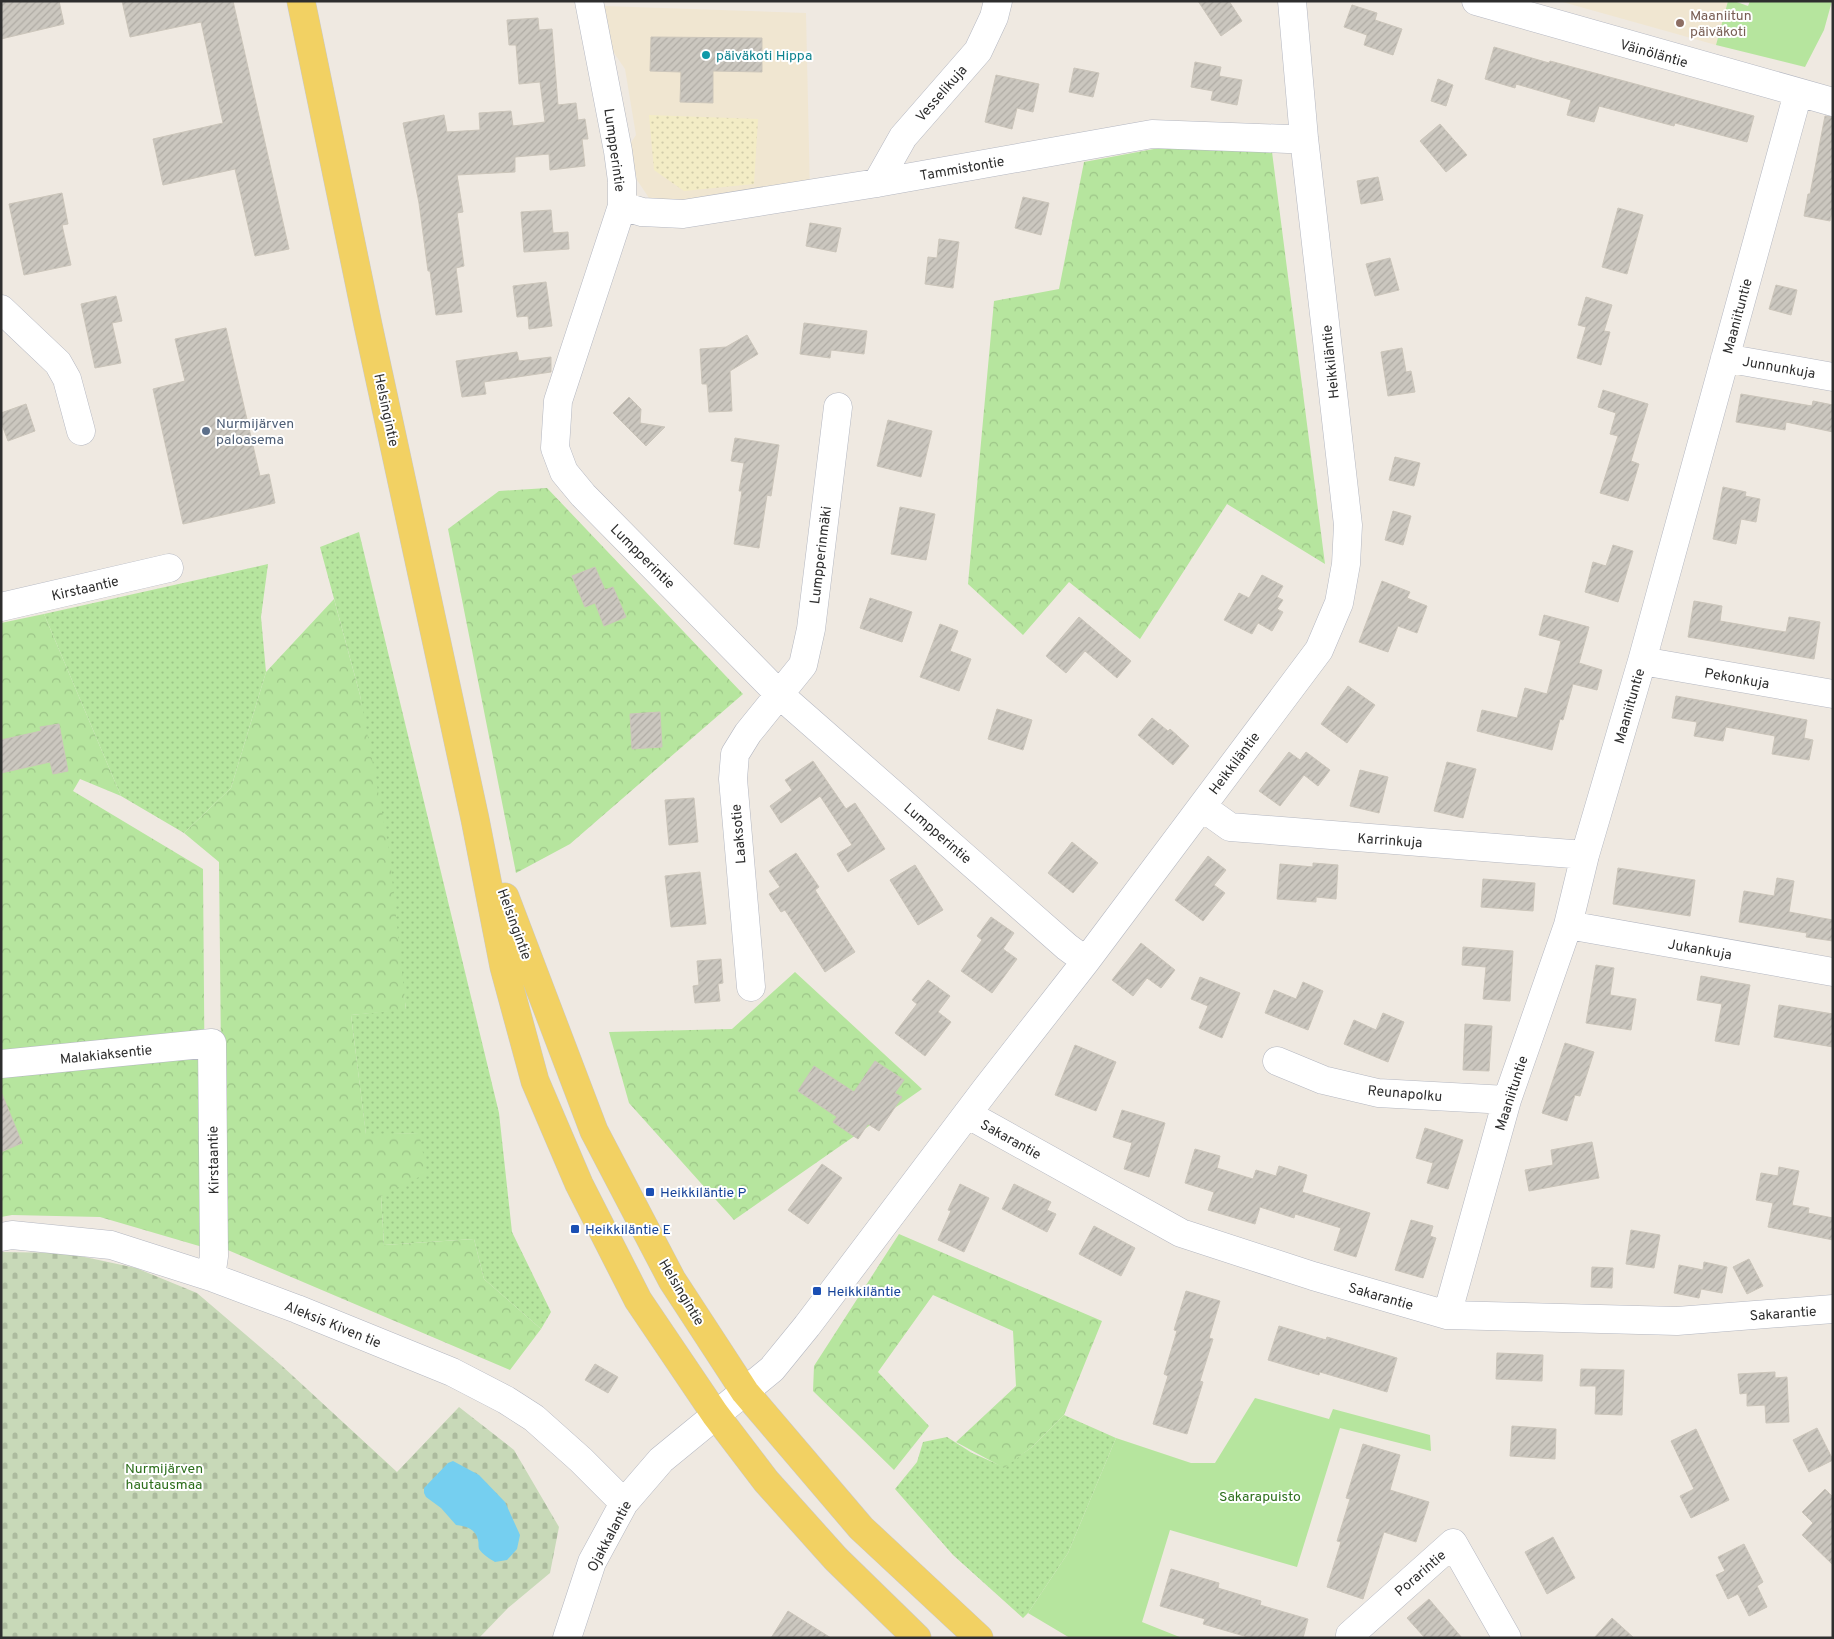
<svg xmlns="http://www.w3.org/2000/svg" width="1834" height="1639" viewBox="0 0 1834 1639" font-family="Overpass,sans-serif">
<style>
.education{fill:#f0e6d1}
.grass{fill:url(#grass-dots)}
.forest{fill:url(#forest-crowns)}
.sand{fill:url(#sand-dots)}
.cemetery{fill:url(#cemetery-stones)}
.park{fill:#b6e59e}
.water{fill:#75cff0}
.building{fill:url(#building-hatch);stroke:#cbc5ba}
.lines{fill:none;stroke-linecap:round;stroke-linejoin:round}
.minor-casing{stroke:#b4b7c1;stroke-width:29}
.major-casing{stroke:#c9c9c9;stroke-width:29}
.minor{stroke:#fff;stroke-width:28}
.major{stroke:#f2d163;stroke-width:28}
.education-dot{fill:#8d6e63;stroke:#fff;stroke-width:2}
.culture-dot{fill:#0f9aa8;stroke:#fff;stroke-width:2}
.service-dot{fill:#5c6f8a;stroke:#fff;stroke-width:2}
.transit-dot{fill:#1a4fb4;stroke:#fff;stroke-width:2}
.labels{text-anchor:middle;stroke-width:4;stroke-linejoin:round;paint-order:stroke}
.education-label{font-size:14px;fill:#785e54;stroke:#fff;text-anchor:start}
.street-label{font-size:14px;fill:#2e2e2e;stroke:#fff}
.culture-label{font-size:14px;fill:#0d838f;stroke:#fff;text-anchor:start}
.service-label{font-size:14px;fill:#4e5e75;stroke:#fff;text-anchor:start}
.transit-label{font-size:14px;fill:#164399;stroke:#fff;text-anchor:start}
.park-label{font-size:14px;fill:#2c6e1b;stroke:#fff}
</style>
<defs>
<pattern id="grass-dots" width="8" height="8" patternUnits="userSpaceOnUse" patternTransform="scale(1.25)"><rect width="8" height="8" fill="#b6e59e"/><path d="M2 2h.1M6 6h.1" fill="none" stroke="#9dc588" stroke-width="1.8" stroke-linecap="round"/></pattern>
<pattern id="forest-crowns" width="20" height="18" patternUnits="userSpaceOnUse" patternTransform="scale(1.25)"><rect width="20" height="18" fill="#b6e59e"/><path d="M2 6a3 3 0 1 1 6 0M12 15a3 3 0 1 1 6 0" fill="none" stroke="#9dc588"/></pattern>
<pattern id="sand-dots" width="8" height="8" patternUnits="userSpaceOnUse" patternTransform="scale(1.25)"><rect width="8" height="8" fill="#f3ecc5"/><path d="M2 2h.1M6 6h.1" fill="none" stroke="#d1cbaa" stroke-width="1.8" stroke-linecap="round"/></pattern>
<pattern id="cemetery-stones" width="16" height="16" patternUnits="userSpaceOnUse" patternTransform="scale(1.25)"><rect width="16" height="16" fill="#c8d9b8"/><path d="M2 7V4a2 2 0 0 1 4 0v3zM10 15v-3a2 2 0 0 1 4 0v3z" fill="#acbb9e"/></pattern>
<pattern id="building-hatch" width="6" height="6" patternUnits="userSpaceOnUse" patternTransform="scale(1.25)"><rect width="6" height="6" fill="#cbc7bf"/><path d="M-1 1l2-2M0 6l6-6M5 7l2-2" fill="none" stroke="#afaba4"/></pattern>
</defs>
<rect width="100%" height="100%" fill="#efe9e1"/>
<path class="education" d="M1559,1H1728L1716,45Z
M604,6L806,13L810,194L683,214L649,198L637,180L630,144L636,135L625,69L612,50Z"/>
<path class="grass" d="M359,532L499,1113L512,1232L551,1312L541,1329L484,1279L474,1239L384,1245L381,1196L419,1133L366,1135L351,1015L406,1009L360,695L320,547Z
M268,564L261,617L266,672L231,788L184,833L121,796L44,614Z
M1064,1415L1116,1438L1068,1553L1028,1613L1023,1618L953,1555L895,1489L917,1462L923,1442L947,1437L972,1453L1004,1467L1032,1447Z"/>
<path class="forest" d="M1170,146L1272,152L1325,564L1227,504L1140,639L1069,582L1023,635L968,584L994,301L1059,289L1084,162Z
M547,488L743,694L570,844L516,873L448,529L499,491Z
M334,599L360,695L389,850L406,1010L351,1015L366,1134L419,1133L427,1173L381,1196L384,1245L474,1239L484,1279L541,1329L510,1370L223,1248L219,862L184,833L231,788L266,672Z
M44,614L121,796L80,779L73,791L203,869L206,1248L100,1217L12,1215L1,1217V623Z
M795,972L922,1089L734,1220L629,1103L609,1032L732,1029Z
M899,1234L1102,1321L1064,1415L1032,1447L1004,1468L956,1442L1016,1386L1013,1331L933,1295L878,1372L929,1426L894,1470L813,1391L814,1366Z"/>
<path class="sand" d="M649,115L758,119L754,184L684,191L654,170Z"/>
<path class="cemetery" d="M1,1252L66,1253L136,1268L197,1293L281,1365L397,1472L459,1407L514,1450L559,1527L550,1573L508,1608L479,1638H1Z"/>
<path class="park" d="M1728,1H1734L1748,6L1750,1H1832L1824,30L1805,67L1716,45Z
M1255,1398L1329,1419L1333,1409L1430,1435L1431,1451L1340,1428L1297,1567L1170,1530L1142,1622L1182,1638H1070L1028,1613L1068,1553L1116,1438L1191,1463H1215Z"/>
<path class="water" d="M453,1461L479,1475L505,1502L520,1535L517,1549L507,1560L495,1562C490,1559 482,1554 479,1549C478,1546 479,1543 478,1540C476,1529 466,1526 456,1525L441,1508L426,1497L424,1493V1488L448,1463Z"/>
<path class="building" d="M1,1H59L64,24L1,39Z
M122,1H233L289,249L255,256L235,169L163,185L153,139L223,123L201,22L130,37Z
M1198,1H1229L1242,21L1221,36Z
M1352,5L1377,13L1375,20L1402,29L1393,55L1364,45L1367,35L1344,27Z
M538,18L539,30L552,29L558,105L576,103L578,120L585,119L588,139H582L585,166L550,170L549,154L515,157V172L457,175L463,212L457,213L464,266L456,268L462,312L436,315L430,271H428L419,203L403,123L444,115L447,132L480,130L479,113L511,111L513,126L545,122L540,82L519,84L516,45H509L507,20Z
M651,37L762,38V72L713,71V103L680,102L681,72L650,71Z
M1494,47L1549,63L1550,61L1754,116L1747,142L1675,123L1674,126L1599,106L1594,122L1567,115L1571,100L1516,84L1515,88L1485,79Z
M1195,62L1221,67L1219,76L1242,80L1237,105L1211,100L1213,91L1191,87Z
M1074,68L1099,73L1093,97L1069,92Z
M996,75L1039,84L1033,112L1017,108L1012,129L985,122Z
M1438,79L1453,85L1446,106L1431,101Z
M1825,116L1833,117V207L1830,221L1804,216L1808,194H1810Z
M1440,124L1467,155L1446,172L1420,141Z
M1378,177L1383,200L1361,204L1357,181Z
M62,193L68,224L62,225L71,265L24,275L9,204Z
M1023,197L1049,203L1041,235L1015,228Z
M1618,208L1643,215L1627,274L1602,267Z
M551,210L553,233L568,232L569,249L524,252L521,212Z
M810,223L841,228L836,252L806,246Z
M939,239L959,242L953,288L925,284L928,257L937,258Z
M1390,258L1399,290L1375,296L1366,264Z
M546,282L552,326L529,329L528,316L517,317L513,286Z
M1776,285L1797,290L1791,315L1769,309Z
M116,296L122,321L112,323L121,363L95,368L81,304Z
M1586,297L1612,305L1604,331L1610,332L1601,365L1577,358L1586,327L1578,325Z
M804,323L867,331L864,354L831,350L830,358L800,354Z
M226,328L260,476L269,474L275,503L183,524L153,389L185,381L175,339Z
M747,335L758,354L730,371L732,411L709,412L707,384H702L700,349L726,347Z
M1402,348L1406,372L1411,371L1415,392L1388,396L1381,352Z
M517,352L519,361L551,357V372L484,382L486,394L462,397L456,361Z
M1603,390L1648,404L1631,461L1639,464L1628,501L1600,493L1618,436L1610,434L1616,413L1598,407Z
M1741,394L1812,406L1813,401L1833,405V432L1786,422L1785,430L1736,422Z
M629,397L641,409L640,423L665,427L646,446L613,413Z
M26,404L35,431L8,441L1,422V413Z
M888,420L932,431L921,477L877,466Z
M735,438L779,445L771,496L767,495L759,548L734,544L742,491H739L744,463L731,461Z
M1395,457L1420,463L1414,486L1389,480Z
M1723,487L1746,492L1745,496L1760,499L1756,522L1741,519L1736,544L1713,539Z
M900,507L935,514L926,560L891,554Z
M1393,511L1411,516L1403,545L1385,540Z
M1613,545L1633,551L1618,602L1585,592L1593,562L1606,566Z
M595,567L605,590L613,587L626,617L604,626L595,603L585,607L572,576Z
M1262,575L1283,586L1277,597L1283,600L1277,609L1283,612L1272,631L1258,623L1252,634L1224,620L1239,593L1249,598Z
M1382,581L1410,592L1407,598L1427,606L1417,633L1398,626L1388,652L1359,642Z
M870,598L912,612L902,642L860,628Z
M1694,601L1722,606L1720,621L1766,629L1786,632L1789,617L1820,622L1814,659L1688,637Z
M1544,615L1589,627L1579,663L1602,670L1597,690L1573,684L1563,720L1560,719L1552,750L1477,731L1482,710L1517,718L1525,688L1547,694L1561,641L1539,635Z
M1079,617L1131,661L1117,678L1085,651L1066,673L1046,656Z
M940,624L958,631L950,651L971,659L959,691L920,677Z
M1348,686L1375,705L1347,743L1321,724Z
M1676,696L1807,720L1804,738L1813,740L1809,760L1772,754L1775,736L1726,727L1723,741L1694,736L1697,722L1672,718Z
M997,709L1032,720L1023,750L988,739Z
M660,712L662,747L632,749L630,714Z
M1152,718L1168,731L1170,729L1189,746L1173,765L1138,735Z
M59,724L68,771L53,774L50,762L1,773V740L41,731L40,727Z
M1289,752L1300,760L1306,752L1330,770L1318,786L1304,775L1280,806L1259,791Z
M813,761L846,809L855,803L885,849L848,872L837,854L852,845L820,796L781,823L770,806L792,790L785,780Z
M1447,762L1476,769L1463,818L1434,811Z
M1360,770L1388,777L1379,813L1350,806Z
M694,798L698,842L669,845L665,800Z
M1072,842L1098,863L1073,893L1048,873Z
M796,853L819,887L815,890L855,952L825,972L785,910L781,912L769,894L780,887L769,871Z
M1208,856L1226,870L1214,885L1225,893L1203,921L1175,900Z
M1313,863L1338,865L1336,899L1316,897V902L1277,899L1280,864L1313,867Z
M915,865L943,910L918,925L890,880Z
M1618,868L1695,880L1690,916L1613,904Z
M700,872L706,924L671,927L665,876Z
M1777,878L1794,881L1789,912L1833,920V941L1806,937L1807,933L1739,922L1744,891L1774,896Z
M1483,879L1535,883L1533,911L1481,907Z
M991,917L1014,933L1003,949L1017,959L992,993L961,971L982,940L977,936Z
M1141,943L1175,970L1161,988L1147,978L1133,996L1112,980Z
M1463,947L1513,951L1510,1001L1483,999L1486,967L1462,965Z
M721,959L723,983L718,984L720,1001L695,1003L693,986L699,985L697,961Z
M1596,965L1614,968L1610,995L1636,999L1631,1030L1586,1023Z
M1701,976L1750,985L1739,1045L1715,1041L1722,1004L1697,1000Z
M1200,977L1240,993L1222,1038L1199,1028L1208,1006L1191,999Z
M928,980L950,996L938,1012L951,1022L925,1056L895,1033L917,1004L912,1000Z
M1303,982L1323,991L1308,1030L1265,1013L1274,990L1296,999Z
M1779,1005L1833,1014V1047L1774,1037Z
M1383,1013L1404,1022L1388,1062L1344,1044L1354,1020L1376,1030Z
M1465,1024L1492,1026L1489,1071L1463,1070Z
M1565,1043L1594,1052L1580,1096L1575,1095L1567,1121L1542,1113Z
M1075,1045L1116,1062L1096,1111L1055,1095Z
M875,1061L904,1080L895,1093L902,1097L879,1131L868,1124L858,1139L833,1122L837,1117L798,1091L814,1066L854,1092Z
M2,1094L22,1143L1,1152V1095Z
M1122,1110L1165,1123L1149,1177L1124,1169L1132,1143L1113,1137Z
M1425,1128L1463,1140L1448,1189L1427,1183L1433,1163L1416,1158Z
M1592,1142L1599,1178L1529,1191L1525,1170L1553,1165L1551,1150Z
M1195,1149L1220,1156L1217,1168L1253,1179L1256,1170L1276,1176L1279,1166L1307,1175L1302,1192L1370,1213L1356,1257L1334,1250L1341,1228L1295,1214L1294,1218L1260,1207L1255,1224L1208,1210L1214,1192L1185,1183Z
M822,1164L842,1178L808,1224L788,1210Z
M1779,1167L1799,1171L1792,1205L1809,1208L1808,1213L1833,1218V1240L1768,1227L1773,1203L1756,1200L1761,1173L1778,1176Z
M960,1184L989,1198L964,1252L938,1240L951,1211L948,1210Z
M1014,1184L1051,1202L1047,1210L1056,1214L1047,1232L1002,1209Z
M1411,1220L1433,1226L1430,1236L1436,1238L1423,1278L1395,1270Z
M1094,1226L1135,1248L1121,1276L1079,1254Z
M1631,1230L1660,1235L1654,1268L1626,1264Z
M1749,1259L1763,1286L1747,1294L1733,1267Z
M1704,1262L1727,1267L1722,1293L1701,1289L1699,1298L1674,1293L1679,1265L1703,1270Z
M1592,1267L1613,1268L1612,1288L1591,1287Z
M1186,1291L1220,1301L1209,1338L1213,1339L1200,1381L1203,1382L1187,1434L1153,1424L1168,1376L1164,1374L1177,1331L1174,1330Z
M1279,1326L1326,1340L1327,1337L1397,1358L1387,1392L1320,1372L1319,1375L1268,1360Z
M1497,1353L1543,1355L1542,1381L1496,1379Z
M595,1364L618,1377L608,1393L585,1380Z
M1581,1369L1624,1370L1622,1415L1595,1414L1596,1386H1580Z
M1775,1372V1378L1787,1377L1789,1422L1766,1423L1765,1405L1747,1406V1393L1740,1394L1738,1374Z
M1512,1426L1556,1429L1555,1459L1510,1456Z
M1817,1428L1833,1460L1809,1472L1793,1440Z
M1696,1429L1729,1500L1691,1518L1680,1496L1694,1489L1671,1441Z
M1363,1444L1400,1455L1390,1490L1429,1502L1416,1542L1384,1532L1363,1599L1327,1587L1341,1542L1337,1541L1350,1499L1346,1498Z
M1825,1489L1833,1497V1565L1802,1535L1813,1523L1802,1512Z
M1553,1537L1575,1578L1547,1594L1525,1552Z
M1744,1544L1763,1582L1757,1586L1767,1607L1749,1616L1738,1594L1728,1599L1716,1575L1725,1571L1718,1557Z
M1171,1569L1219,1583L1218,1588L1261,1601L1260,1605L1308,1619L1303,1638H1251L1203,1624L1205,1619L1160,1606Z
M1429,1599L1462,1638H1425L1407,1618Z
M788,1611L831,1638H771Z
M1612,1618L1634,1638H1594Z"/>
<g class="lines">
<g class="minor-casing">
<path id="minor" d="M589,1L618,151L622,181V206L558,401L555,448L564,472L583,495L780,695L1067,947L1086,961
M1476,1L1833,102
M877,183L903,137L978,51L994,17L998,1
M622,206L642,212L683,214L877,183L1152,134L1288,139L1304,138
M1,309L58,363L67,379L81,431
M1725,358L1833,377
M1,607L169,568
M1642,661L1833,694
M1202,807L1230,827L1585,855
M1568,925L1833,972
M751,987L733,779L735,754L748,733L803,665L811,629L838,407
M1277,1061L1323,1080L1378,1093L1507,1100
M1,1064L212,1043L214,1256L211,1277
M967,1114L1181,1233L1313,1276L1447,1315L1677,1321L1833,1309
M1,1237L12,1235L111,1245L211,1277L297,1309L452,1372L506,1400L534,1418L581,1460L624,1503
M1447,1315L1507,1100L1568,925L1585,855L1642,661L1798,93
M1350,1635L1453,1543L1507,1638
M567,1638L592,1562L624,1503L661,1460L772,1369L807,1326L986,1089L1086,961L1319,650L1339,603L1346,564L1348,525L1304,138L1292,1"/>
</g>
<g class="major-casing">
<path id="major" d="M301,1L368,325L475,819L504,967L535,1081L579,1184L638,1300L715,1414L766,1481L836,1559L917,1638
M505,897L594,1131L672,1280L745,1392L861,1528L979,1638"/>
</g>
<use href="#minor" class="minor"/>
<use href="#major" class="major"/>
</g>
<circle class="education-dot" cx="1680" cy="23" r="5"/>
<circle class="culture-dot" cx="706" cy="55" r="5"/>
<circle class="service-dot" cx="206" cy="431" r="5"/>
<g class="transit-dot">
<rect x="645" y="1187" width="10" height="10" rx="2.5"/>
<rect x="570" y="1224" width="10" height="10" rx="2.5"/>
<rect x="812" y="1286" width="10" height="10" rx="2.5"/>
</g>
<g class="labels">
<g class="education-label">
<text x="1690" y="20">Maaniitun<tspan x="1690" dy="16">päiväkoti</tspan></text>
</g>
<g class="street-label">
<text transform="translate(1654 53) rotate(16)" y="5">Väinöläntie</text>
<text transform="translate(941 93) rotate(-49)" y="5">Vesselikuja</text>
<text transform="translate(615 150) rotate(82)" y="5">Lumpperintie</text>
<text transform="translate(962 168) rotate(-10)" y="5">Tammistontie</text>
<text transform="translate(1737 316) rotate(-75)" y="5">Maaniituntie</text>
<text transform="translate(1330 362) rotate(-96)" y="5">Heikkiläntie</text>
<text transform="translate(1779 367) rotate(10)" y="5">Junnunkuja</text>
<text transform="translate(387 410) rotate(78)" y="5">Helsingintie</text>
<text transform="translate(820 555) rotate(-83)" y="5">Lumpperinmäki</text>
<text transform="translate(643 556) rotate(45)" y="5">Lumpperintie</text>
<text transform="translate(85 588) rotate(-13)" y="5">Kirstaantie</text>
<text transform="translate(1737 678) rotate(10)" y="5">Pekonkuja</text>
<text transform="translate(1629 706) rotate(-74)" y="5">Maaniituntie</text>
<text transform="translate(1234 763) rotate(-53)" y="5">Heikkiläntie</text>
<text transform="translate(938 833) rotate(41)" y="5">Lumpperintie</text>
<text transform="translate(738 834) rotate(-95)" y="5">Laaksotie</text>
<text transform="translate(1390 840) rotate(4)" y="5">Karrinkuja</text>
<text transform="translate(515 924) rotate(70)" y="5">Helsingintie</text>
<text transform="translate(1700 949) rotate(10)" y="5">Jukankuja</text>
<text transform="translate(106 1054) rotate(-6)" y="5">Malakiaksentie</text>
<text transform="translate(1405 1093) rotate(5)" y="5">Reunapolku</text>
<text transform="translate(1511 1093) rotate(-72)" y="5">Maaniituntie</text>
<text transform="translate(1011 1139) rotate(29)" y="5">Sakarantie</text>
<text transform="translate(213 1160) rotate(-91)" y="5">Kirstaantie</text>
<text transform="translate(682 1292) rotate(59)" y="5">Helsingintie</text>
<text transform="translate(1381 1296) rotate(16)" y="5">Sakarantie</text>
<text transform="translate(1783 1313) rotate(-4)" y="5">Sakarantie</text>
<text transform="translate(333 1324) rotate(22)" y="5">Aleksis Kiven tie</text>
<text transform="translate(609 1536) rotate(-62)" y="5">Ojakkalantie</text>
<text transform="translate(1420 1573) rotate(-41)" y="5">Porarintie</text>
</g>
<g class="culture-label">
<text x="716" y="60">päiväkoti Hippa</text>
</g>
<g class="service-label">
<text x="216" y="428">Nurmijärven<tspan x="216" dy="16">paloasema</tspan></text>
</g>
<g class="transit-label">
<text x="660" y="1197">Heikkiläntie P</text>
<text x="585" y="1234">Heikkiläntie E</text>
<text x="827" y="1296">Heikkiläntie</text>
</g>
<g class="park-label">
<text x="164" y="1473">Nurmijärven<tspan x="164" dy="16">hautausmaa</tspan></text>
<text x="1260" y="1501">Sakarapuisto</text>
</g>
</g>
<rect width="1834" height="1639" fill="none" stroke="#2e2e2e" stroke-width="5"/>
</svg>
